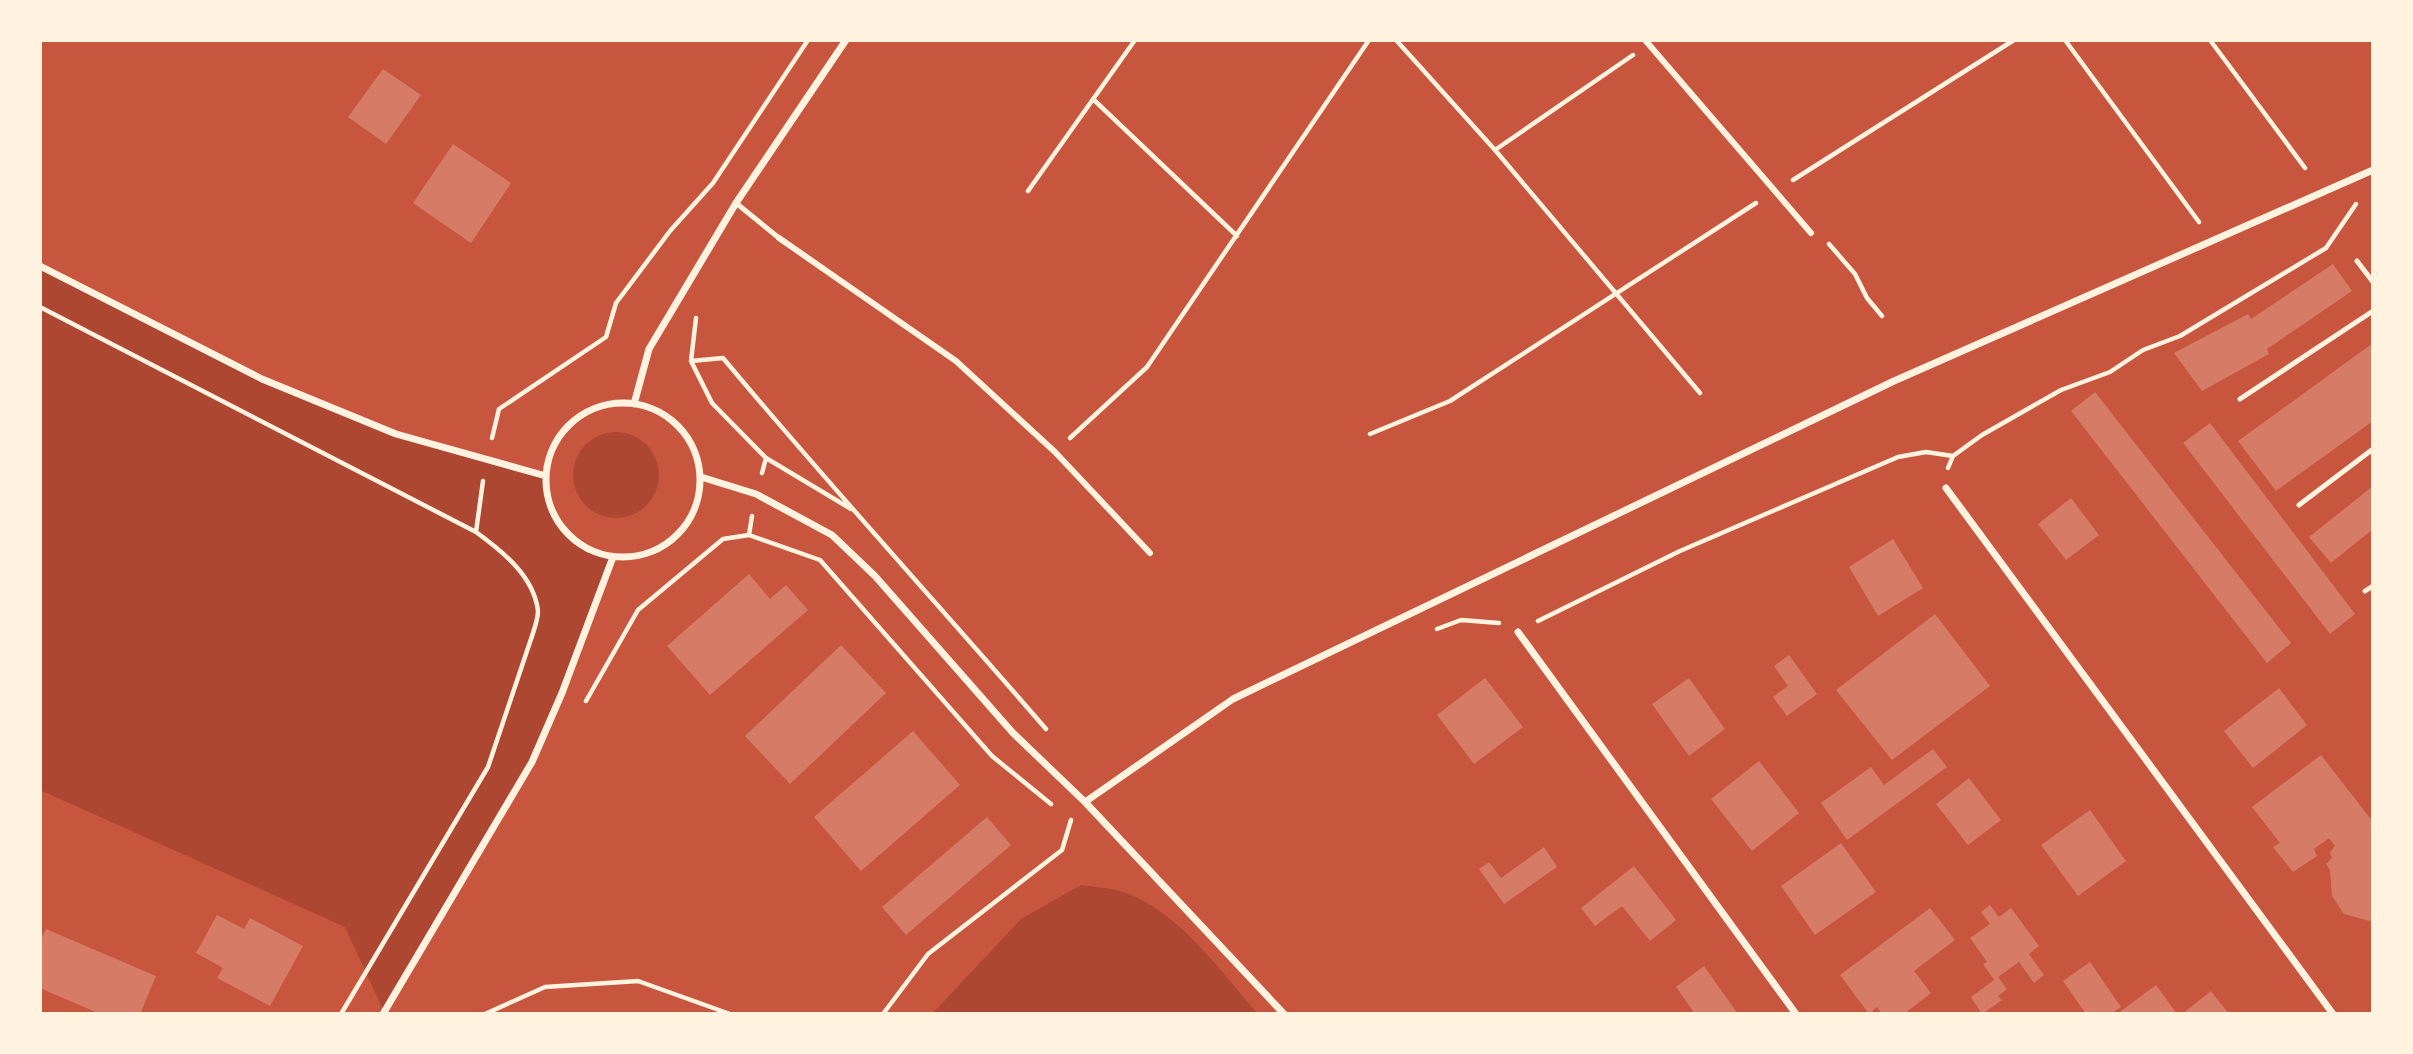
<svg xmlns="http://www.w3.org/2000/svg" width="2413" height="1054" viewBox="0 0 2413 1054" font-family="Arial,sans-serif">
<style>
.green{fill:#ae4732}
.building{fill:#d67c66}
.lines{fill:none;stroke-linecap:round;stroke-linejoin:round}
.path{stroke:#fff3e0;stroke-width:4.5}
.service{stroke:#fff3e0;stroke-width:5}
.pedestrian{stroke:#fff3e0;stroke-width:6}
.minor{stroke:#fff3e0;stroke-width:7}
</style>
<rect width="100%" height="100%" fill="#c8553d"/>
<path class="green" d="M40,266L262,379L396,434L546,476C554,524 566,542 613,557L532,762L384,1012L345,927L40,790Z
M573 475a43 43 0 1 1 86 0a43 43 0 1 1-86 0Z
M1081,885C1096,887 1114,888 1129,894C1183,916 1220,971 1258,1014H932L1021,919Z"/>
<path class="building" d="M383,69L421,95L386,144L348,117Z
M453,144L511,183L471,243L413,203Z
M2333,264L2352,291L2267,349L2269,354L2202,391L2174,353L2248,314L2251,319Z
M2373,343V421L2276,491L2238,441Z
M2095,392L2291,643L2267,663L2071,411Z
M2210,423L2355,614L2330,634L2183,443Z
M2373,486V529L2331,563L2309,537Z
M2071,498L2099,535L2066,560L2038,524Z
M1893,539L1923,588L1878,616L1849,567Z
M749,574L770,599L786,585L808,610L710,695L667,646Z
M1935,614L1990,686L1892,760L1836,690Z
M841,645L886,693L790,784L745,736Z
M1789,655L1817,694L1787,716L1773,697L1788,686L1774,666Z
M1485,678L1523,727L1474,764L1437,715Z
M1689,678L1725,729L1689,756L1652,704Z
M2279,688L2307,725L2253,768L2224,731Z
M913,731L960,785L861,871L814,817Z
M1933,749L1947,767L1847,840L1821,803L1871,767L1884,785Z
M2321,755L2373,822V922L2344,914L2332,896L2330,870L2326,864L2332,858L2330,852L2335,846L2329,838L2314,849L2317,856L2293,872L2273,847L2280,843L2252,807Z
M1759,761L1799,813L1752,851L1711,799Z
M1969,778L2001,820L1968,845L1936,804Z
M2090,810L2126,861L2078,896L2041,845Z
M987,817L1011,845L906,935L882,907Z
M1841,843L1876,892L1815,935L1781,886Z
M1544,847L1557,867L1504,904L1479,869L1489,862L1501,878Z
M1634,866L1676,920L1650,941L1622,906L1595,926L1581,908Z
M1990,905L1999,917L2011,908L2039,946L2029,954L2044,975L2034,983L2019,962L1998,977L2007,989L1998,996L2002,1000L1982,1014L1971,997L1994,980L1983,964L1987,962L1970,938L1990,924L1981,912Z
M1930,908L1955,940L1914,971L1931,993L1904,1014H1882L1877,1007L1869,1014L1840,975Z
M217,915L244,929L250,918L303,946L270,1006L217,978L223,968L196,953Z
M46,929L156,976L140,1014H100L40,988V941Z
M2090,962L2121,1007L2111,1014H2086L2063,981Z
M1704,966L1738,1014H1695L1676,987Z
M2156,985L2177,1014H2117Z
M2211,991L2229,1014H2182Z"/>
<g class="lines">
<path class="path" d="M1396,40L1495,150L1700,393
M2065,40L2199,222
M2210,40L2305,168
M1094,100L1237,236
M1495,150L1633,55
M1793,180L2014,40
M1028,191L1135,40
M1829,244L1855,274L1867,298L1882,316
M40,307L476,532
M696,318L691,361L712,403L766,458L762,473
M691,361L723,358C828,484 939,605 1046,729
M1370,434L1450,401L1756,203
M492,438L499,409L606,337L616,303L670,231L713,183L808,40
M1070,438L1147,367L1369,40
M766,458L851,509
M1948,468L1953,456L1982,435L2061,390L2110,372L2143,350L2180,336L2326,248L2356,204
M749,535L820,560L992,756L1051,804
M1538,621L1680,551L1898,457L1926,452L1953,456
M1437,629L1461,620L1499,623
M586,701L638,610L723,539L749,535L752,516
M341,1014L488,767L533,633C535,627 538,617 538,611C534,576 502,551 476,532L483,481
M485,1014L545,987L638,981L730,1014
M883,1014L928,954L1062,850L1071,820"/>
<path class="service" d="M736,203L779,238
M2357,261L2373,282
M2240,399L2373,311
M2299,505L2373,449
M2365,591L2373,586"/>
<path class="pedestrian" d="M1645,40L1811,233
M779,238L956,361L1055,452L1150,553"/>
<path class="minor" d="M40,266L262,379L396,434L546,476
M546 480a77 77 0 1 1 154 0a77 77 0 1 1-154 0Z
M634,404L649,349L736,203L846,40
M701,477L756,494L832,535L875,576L1013,733L1085,802L1284,1014
M1946,488L2333,1014
M1518,632L1796,1014
M1085,802L1233,699L1894,381L2373,170
M383,1014L532,762L562,693L613,557"/>
</g>
<rect width="2413" height="1054" fill="none" stroke="#fff3e0" stroke-width="84"/>
</svg>
